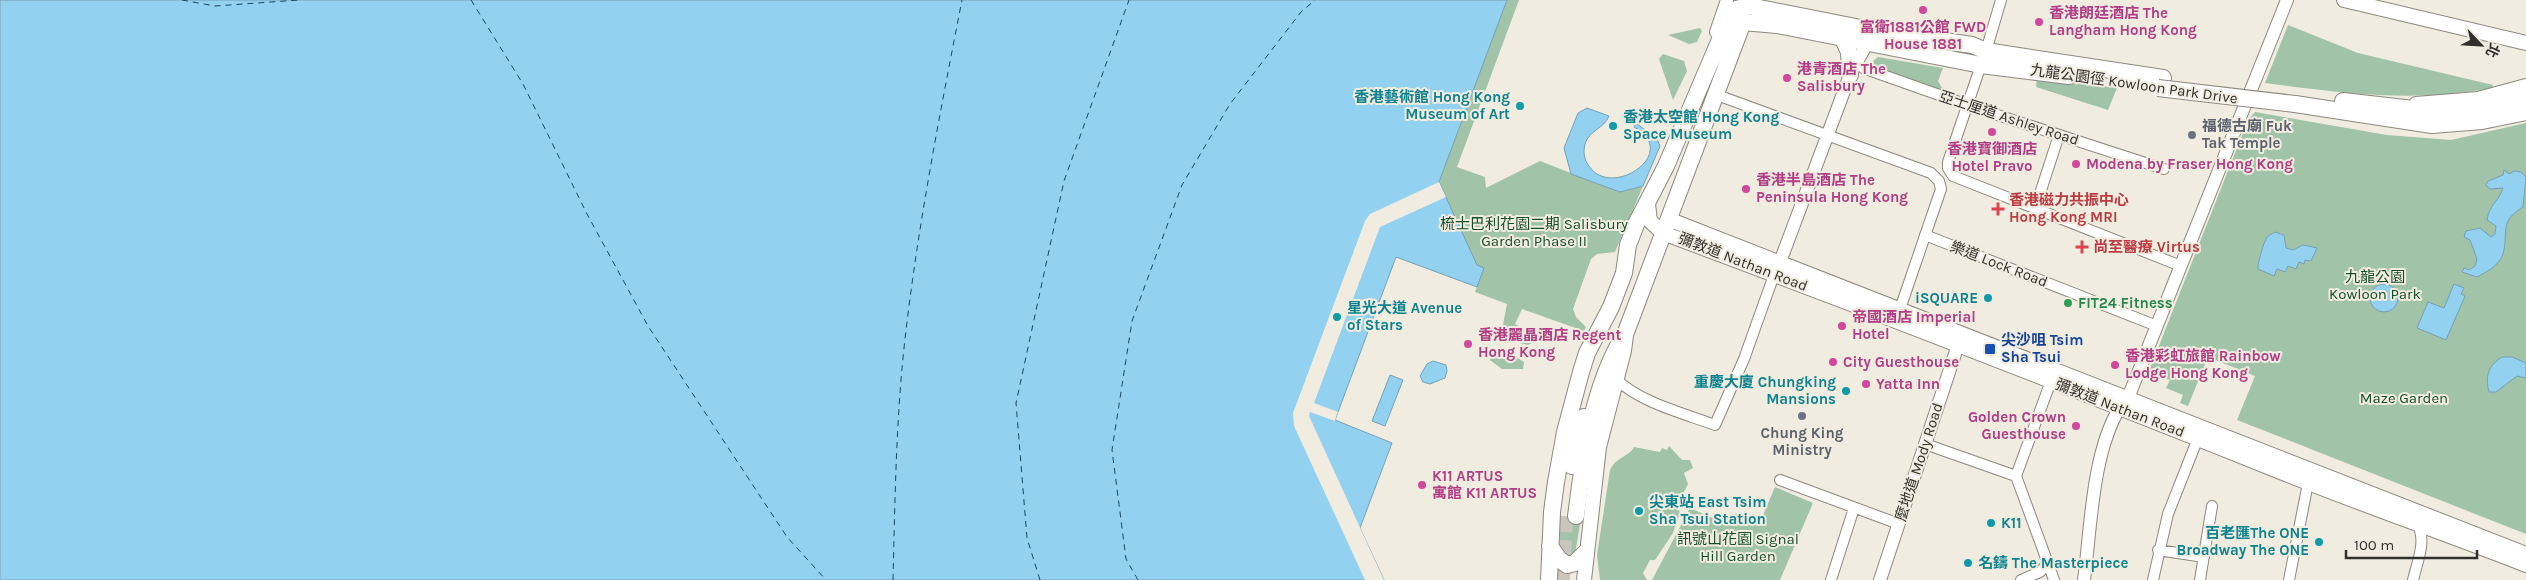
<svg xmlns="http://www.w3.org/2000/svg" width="2526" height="580" viewBox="0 0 2526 580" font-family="Karla,'Noto Sans TC',sans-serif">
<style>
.green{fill:#a1c3a8}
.water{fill:#93d1f1;stroke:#76a1b6}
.pier{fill:#f1ece0}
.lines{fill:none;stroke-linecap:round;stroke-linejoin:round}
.ferry{stroke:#17485f;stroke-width:1;stroke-dasharray:6 5;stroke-linecap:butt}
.primary-tunnel{stroke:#cbc6bc;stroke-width:16;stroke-dasharray:16 8;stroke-linecap:butt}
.minor-casing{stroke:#8d887e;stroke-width:12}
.tertiary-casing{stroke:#8d887e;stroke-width:14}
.secondary-casing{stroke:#8d887e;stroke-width:16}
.primary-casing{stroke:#8d887e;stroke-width:18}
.minor{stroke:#fff;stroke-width:10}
.tertiary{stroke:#fff;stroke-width:12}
.secondary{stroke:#fff;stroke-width:14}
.primary{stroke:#fff;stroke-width:16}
.primary-bridge-casing{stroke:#8d887e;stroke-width:18;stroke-linecap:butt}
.primary-bridge{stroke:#fff;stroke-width:16}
.hotel-dot{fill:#d1479c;stroke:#f1ece0;stroke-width:2}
.culture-dot{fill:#0f9aa8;stroke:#f1ece0;stroke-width:2}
.worship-dot{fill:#6b7280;stroke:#f1ece0;stroke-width:2}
.health-dot{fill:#e0444e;stroke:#f1ece0;stroke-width:2}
.leisure-dot{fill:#2e9e5b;stroke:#f1ece0;stroke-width:2}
.transit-dot{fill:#1a4fb4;stroke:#f1ece0;stroke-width:2}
.labels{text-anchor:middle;stroke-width:4;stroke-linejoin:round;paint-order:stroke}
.hotel-label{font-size:15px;font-weight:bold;fill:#b23c85;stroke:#f1ece0;text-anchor:start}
.street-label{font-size:15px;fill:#32302c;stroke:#f1ece0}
.culture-label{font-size:15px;font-weight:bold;fill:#0d838f;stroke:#f1ece0;text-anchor:start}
.worship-label{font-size:15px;font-weight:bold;fill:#5b616d;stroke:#f1ece0;text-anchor:start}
.health-label{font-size:15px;font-weight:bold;fill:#be3a42;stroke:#f1ece0;text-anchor:start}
.park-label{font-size:15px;fill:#144e29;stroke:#f1ece0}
.leisure-label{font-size:15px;font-weight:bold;fill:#27864d;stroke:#f1ece0;text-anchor:start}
.transit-label{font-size:15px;font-weight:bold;fill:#164399;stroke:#f1ece0;text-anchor:start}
</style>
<rect width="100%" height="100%" fill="#f1ece0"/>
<path class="green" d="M1507,0H1519L1457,167L1485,177L1486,188L1540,161L1620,192L1643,186L1615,252L1597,254L1591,259L1573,309L1576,317L1586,327L1584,331L1522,309L1515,324L1536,335L1539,339L1528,345L1512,341L1501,335L1507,304L1475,292L1484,268L1477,266L1439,182Z
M2288,25L2358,53L2493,85L2492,88C2413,103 2343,93 2265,83Z
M1700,28L1702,31L1697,42L1689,44L1668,35Z
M1663,54L1684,61L1687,71L1673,100L1659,59Z
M1878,57L1943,68L1938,81L1944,91L1875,67L1873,61Z
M2037,78L2117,88L2108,110L2036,87Z
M2255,112L2387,135L2451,140L2526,123V534L2237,420L2255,376L2208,357L2188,406L2180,403L2183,395L2166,388L2170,380L2149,371L2248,120Z
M1494,349L1512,355L1524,362L1523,369H1502L1490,360Z
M1669,446L1682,460H1690L1693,468L1684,473L1688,484L1676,508L1680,512L1673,533L1655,560H1650L1643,573L1647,580H1600L1597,555L1610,470C1616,457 1630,456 1634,447L1660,452L1662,448L1667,450Z
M1775,487L1813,503L1780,580H1652L1690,508L1717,520L1738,513L1761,520Z
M1561,517L1581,519L1575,554L1569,559L1559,546Z"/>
<path class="water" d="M0,0H1507L1439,182L1477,265L1484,268L1477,287L1396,257L1335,420L1392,443L1360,528L1384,580H0Z
M1587,108L1609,116C1604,129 1589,130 1585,144C1583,152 1584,160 1589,166C1611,200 1682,153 1634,127L1636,123L1657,139L1660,146L1643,186L1620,192L1571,174L1564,148L1578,113Z
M2504,170L2509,174L2514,171L2521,172L2526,177L2523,207C2498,222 2509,233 2503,254C2499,266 2486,272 2477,277L2462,272L2464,268L2469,270L2475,266L2477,259L2470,240L2464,237L2466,231L2480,228L2491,237L2495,234L2496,226L2487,220C2489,205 2499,201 2503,188L2490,189L2486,185L2488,181L2503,175Z
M2275,232L2284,235L2286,248L2293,250L2303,245L2317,248L2311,261L2305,260L2304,264L2299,262L2296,269L2288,266L2285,272L2277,269L2274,276L2258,269C2257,265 2264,241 2267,237C2269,235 2272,234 2275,232Z
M2370 298a14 14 0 1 1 28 0a14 14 0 1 1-28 0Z
M2454,284L2464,288L2461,294L2465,296L2446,340L2417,328L2428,302L2444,308Z
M2502,357H2512L2526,363V378L2517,376L2496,392H2489C2485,376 2488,366 2502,357Z
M1433,361L1446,365L1447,371L1445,378L1430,384L1423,382L1420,376L1427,364Z
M1390,375L1403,380L1385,426L1372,421Z"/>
<path class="pier" d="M1439,182L1446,197L1380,227L1314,403L1338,412L1336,417L1335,421L1310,412L1309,416L1384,580H1365L1294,426L1293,413L1365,221L1370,214Z"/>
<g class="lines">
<path class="ferry" d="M182,0L215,6L299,0
M471,0L523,84L587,214L648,326L787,537L826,580
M893,580C895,500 896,418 905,339C918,225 940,113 962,0
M1040,580L1027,538L1016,403L1064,181L1129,0
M1138,580L1126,559L1112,450L1132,321L1182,185L1230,104L1301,12L1315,0"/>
<path class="primary-tunnel" d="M1562,580L1565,515"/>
<g class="minor-casing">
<path id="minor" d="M1986,51L2001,0
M1857,63L1863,68L1976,108L2164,169
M1981,65L1948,162V168L1953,176L2181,266
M1717,95L1931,173L1939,181L1941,189L1900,309
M2035,209L2059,135
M1925,235L2157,326
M1616,379C1641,403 1683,413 1715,425L1744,359L1774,275
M2051,381L2016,476L2054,580
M1925,444L2016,476
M1780,480L1899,524
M2158,550L2204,557
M1831,580L1854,508
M2021,580L2040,572L2048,563
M2153,580L2168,514L2198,438
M2200,580L2212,506
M2289,580L2309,478
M2413,580C2417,562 2428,539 2416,522"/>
</g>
<g class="tertiary-casing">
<path id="tertiary" d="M1716,32L1727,0
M1780,262L1850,75L1871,36
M1880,580L1958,345
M2084,580C2091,527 2092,453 2120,407C2122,403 2126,402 2128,398L2287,0"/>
</g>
<g class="secondary-casing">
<path id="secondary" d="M2344,0L2526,43
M2416,104L2478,99L2526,86
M1648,204L1650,221L1663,233C1869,310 2074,389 2278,471C2360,504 2444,533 2526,565
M1668,219L2526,554
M1584,580L1599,447L1624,351L1626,335"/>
</g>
<g class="primary-casing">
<path id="primary" d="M1843,39L1849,52L1850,75
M2343,101L2449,113L2483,109L2526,100
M2295,104L2432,125L2482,121L2526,112
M1572,466L1584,417
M1576,516C1584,454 1592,386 1626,332L1743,22L1777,25L1981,65L2069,76
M1550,546L1559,559L1567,565L1575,563L1586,552
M1549,580L1552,512L1556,482L1565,432L1581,372L1587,353L1611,307L1624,273L1628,245L1637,222L1666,166L1728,21L1736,9L1749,6L1876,31L1972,45L1986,51L2163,78"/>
</g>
<use href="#minor" class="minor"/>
<use href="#tertiary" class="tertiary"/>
<use href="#secondary" class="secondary"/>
<use href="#primary" class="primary"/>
<g class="primary-bridge-casing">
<path id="primary-bridge" d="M2158,88L2295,104"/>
</g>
<use href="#primary-bridge" class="primary-bridge"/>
</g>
<g class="hotel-dot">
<circle cx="1923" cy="10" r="5"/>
<circle cx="2039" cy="22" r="5"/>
<circle cx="1787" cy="78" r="5"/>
<circle cx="1992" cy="132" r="5"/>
<circle cx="2076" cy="164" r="5"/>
<circle cx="1746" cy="189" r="5"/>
<circle cx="1842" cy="326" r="5"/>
<circle cx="1468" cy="344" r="5"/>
<circle cx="1833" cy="362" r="5"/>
<circle cx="2115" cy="365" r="5"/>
<circle cx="1866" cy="384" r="5"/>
<circle cx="2076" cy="426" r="5"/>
<circle cx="1422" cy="485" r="5"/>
</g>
<g class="culture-dot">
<circle cx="1520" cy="106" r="5"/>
<circle cx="1613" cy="126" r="5"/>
<circle cx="1988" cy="298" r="5"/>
<circle cx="1337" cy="317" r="5"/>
<circle cx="1846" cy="391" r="5"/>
<circle cx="1639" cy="511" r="5"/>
<circle cx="1991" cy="523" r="5"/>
<circle cx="2319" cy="542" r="5"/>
<circle cx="1968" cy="563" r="5"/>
</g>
<g class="worship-dot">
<circle cx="2192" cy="135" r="5"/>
<circle cx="1802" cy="416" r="5"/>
</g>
<g class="health-dot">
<path d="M1995.5 201.5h5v5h5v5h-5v5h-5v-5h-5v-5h5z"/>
<path d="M2079.5 239.5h5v5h5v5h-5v5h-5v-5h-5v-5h5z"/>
</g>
<circle class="leisure-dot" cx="2068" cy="303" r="5"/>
<rect class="transit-dot" x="1984" y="343" width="12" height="12" rx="2.5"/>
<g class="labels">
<g class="hotel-label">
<text x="2049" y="18">香港朗廷酒店 The<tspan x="2049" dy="17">Langham Hong Kong</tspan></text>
<text x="1923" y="32" text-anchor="middle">富衛1881公館 FWD<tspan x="1923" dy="17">House 1881</tspan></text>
<text x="1797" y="74">港青酒店 The<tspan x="1797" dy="17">Salisbury</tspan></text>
<text x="1992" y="154" text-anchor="middle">香港寶御酒店<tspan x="1992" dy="17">Hotel Pravo</tspan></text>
<text x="2086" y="169">Modena by Fraser Hong Kong</text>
<text x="1756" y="185">香港半島酒店 The<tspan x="1756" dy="17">Peninsula Hong Kong</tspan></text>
<text x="1852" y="322">帝國酒店 Imperial<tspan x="1852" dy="17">Hotel</tspan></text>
<text x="1478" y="340">香港麗晶酒店 Regent<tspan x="1478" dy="17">Hong Kong</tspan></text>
<text x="2125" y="361">香港彩虹旅館 Rainbow<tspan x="2125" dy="17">Lodge Hong Kong</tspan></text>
<text x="1843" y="367">City Guesthouse</text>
<text x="1876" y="389">Yatta Inn</text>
<text x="2066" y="422" text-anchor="end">Golden Crown<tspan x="2066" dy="17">Guesthouse</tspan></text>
<text x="1432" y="481">K11 ARTUS<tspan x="1432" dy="17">寓館 K11 ARTUS</tspan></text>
</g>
<g class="street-label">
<text transform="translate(2134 84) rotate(8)" y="5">九龍公園徑 Kowloon Park Drive</text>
<text transform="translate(2009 118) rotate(18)" y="5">亞士厘道 Ashley Road</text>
<text transform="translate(1743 262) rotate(21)" y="5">彌敦道 Nathan Road</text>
<text transform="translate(1999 264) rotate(21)" y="5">樂道 Lock Road</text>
<text transform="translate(2120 408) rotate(21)" y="5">彌敦道 Nathan Road</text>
<text transform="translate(1919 462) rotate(-72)" y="5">麼地道 Mody Road</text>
</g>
<g class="culture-label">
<text x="1510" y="102" text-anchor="end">香港藝術館 Hong Kong<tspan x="1510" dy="17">Museum of Art</tspan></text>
<text x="1623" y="122">香港太空館 Hong Kong<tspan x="1623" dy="17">Space Museum</tspan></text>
<text x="1978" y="303" text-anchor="end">iSQUARE</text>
<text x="1347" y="313">星光大道 Avenue<tspan x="1347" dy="17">of Stars</tspan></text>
<text x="1836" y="387" text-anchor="end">重慶大廈 Chungking<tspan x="1836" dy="17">Mansions</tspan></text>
<text x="1649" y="507">尖東站 East Tsim<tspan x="1649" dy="17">Sha Tsui Station</tspan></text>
<text x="2001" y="528">K11</text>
<text x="2309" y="538" text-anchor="end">百老匯The ONE<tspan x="2309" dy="17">Broadway The ONE</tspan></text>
<text x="1978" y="568">名鑄 The Masterpiece</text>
</g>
<g class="worship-label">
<text x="2202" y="131">福德古廟 Fuk<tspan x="2202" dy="17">Tak Temple</tspan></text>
<text x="1802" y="438" text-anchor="middle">Chung King<tspan x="1802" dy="17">Ministry</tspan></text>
</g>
<g class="health-label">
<text x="2009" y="205">香港磁力共振中心<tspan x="2009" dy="17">Hong Kong MRI</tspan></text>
<text x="2093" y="252">尚至醫療 Virtus</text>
</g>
<g class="park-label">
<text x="1534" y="229">梳士巴利花園二期 Salisbury<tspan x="1534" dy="17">Garden Phase II</tspan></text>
<text x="2375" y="282">九龍公園<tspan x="2375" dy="17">Kowloon Park</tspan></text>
<text x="2404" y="403">Maze Garden</text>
<text x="1738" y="544">訊號山花園 Signal<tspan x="1738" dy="17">Hill Garden</tspan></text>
</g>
<g class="leisure-label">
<text x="2078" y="308">FIT24 Fitness</text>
</g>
<g class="transit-label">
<text x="2001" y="345">尖沙咀 Tsim<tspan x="2001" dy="17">Sha Tsui</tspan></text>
</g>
</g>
<g transform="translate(2481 45) rotate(115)" stroke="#f1ece0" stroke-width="4" paint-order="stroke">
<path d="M0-4L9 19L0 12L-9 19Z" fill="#32302c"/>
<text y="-8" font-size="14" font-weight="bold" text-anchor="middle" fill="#32302c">北</text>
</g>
<path d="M2346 550v8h131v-8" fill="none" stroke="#32302c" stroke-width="2.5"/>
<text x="2354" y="550" font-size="15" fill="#32302c" stroke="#f1ece0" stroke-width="4" paint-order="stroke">100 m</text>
</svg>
